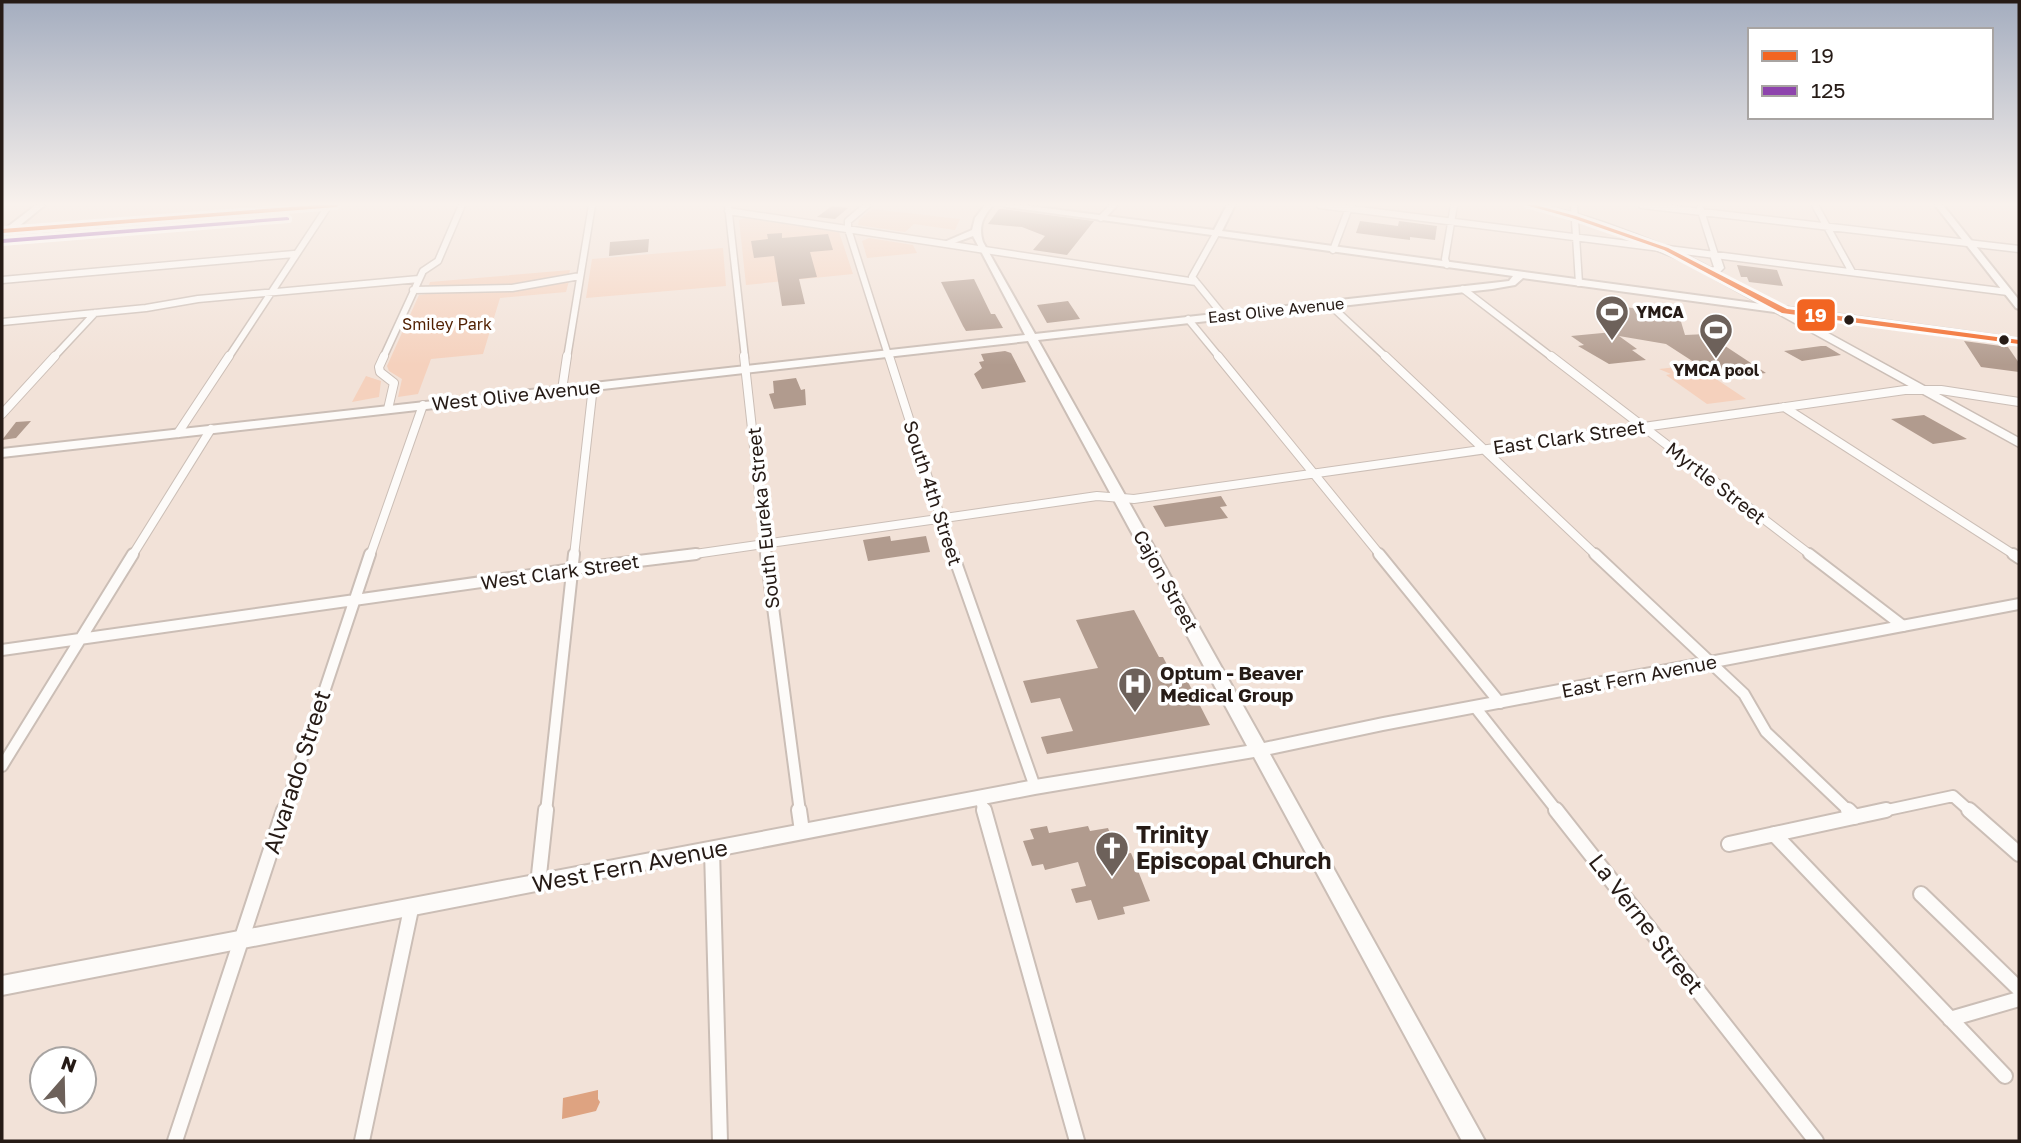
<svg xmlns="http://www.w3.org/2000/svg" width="2021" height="1143" viewBox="0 0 2021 1143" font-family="'Golos Text',sans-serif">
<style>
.green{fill:#f5d1bd}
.water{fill:#dea381}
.building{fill:#b19b8e}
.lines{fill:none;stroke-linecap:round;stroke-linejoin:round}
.street-far3-casing{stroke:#cbbeb6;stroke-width:9}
.street-far2-casing{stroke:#cbbeb6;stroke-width:10}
.street-far1-casing{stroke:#cbbeb6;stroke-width:14}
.street-casing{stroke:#cbbeb6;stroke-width:18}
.secondary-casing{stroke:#cbbeb6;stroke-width:4}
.primary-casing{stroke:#cbbeb6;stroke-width:3}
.street-far3{stroke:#fdfbf9;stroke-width:6}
.street-far2{stroke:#fdfbf9;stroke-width:8}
.street-far1{stroke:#fdfbf9;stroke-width:10}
.street{stroke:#fdfbf9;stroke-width:14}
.secondary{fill:#fdfbf9;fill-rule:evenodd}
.primary{fill:#fdfbf9;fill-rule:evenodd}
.bus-1-casing{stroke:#fff;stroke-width:6}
.bus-2-casing{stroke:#fff;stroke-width:6}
.bus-1{fill:#f26522;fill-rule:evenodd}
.bus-2{fill:#8e44ad;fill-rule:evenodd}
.bus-dot{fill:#261b16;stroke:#fff;stroke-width:2.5}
.labels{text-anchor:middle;stroke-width:7;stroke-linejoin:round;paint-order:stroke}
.far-street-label{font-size:16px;fill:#261b16;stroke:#fff}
.far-poi-label{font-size:16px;font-weight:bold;fill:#261b16;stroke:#fff;text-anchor:start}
.far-park-label{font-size:16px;fill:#501f00;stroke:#fff}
.street-label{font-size:19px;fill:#261b16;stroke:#fff}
.poi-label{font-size:19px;font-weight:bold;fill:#261b16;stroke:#fff;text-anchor:start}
.near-street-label{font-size:23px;fill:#261b16;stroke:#fff}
.near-poi-label{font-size:23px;font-weight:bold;fill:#261b16;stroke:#fff;text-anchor:start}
.line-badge{stroke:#fff;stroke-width:2.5}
.badge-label{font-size:19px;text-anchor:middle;font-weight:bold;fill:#fff}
</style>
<rect width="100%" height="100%" fill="#f2e2d8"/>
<path class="green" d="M872,209L960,219L955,230L914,224L905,232L858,225L859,220Z
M748,217L839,232L853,274L746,285L739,220Z
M869,238L913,245L917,253L867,258L862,241Z
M723,248L726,286L586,298L592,259Z
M570,270L569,275L509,285H429L430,282Z
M569,281L566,292L500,298L483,354L431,359L418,394L398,397L402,379L389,371L387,366L419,295L442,292L513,291Z
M1695,365L1746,399L1707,404L1666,375L1671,374L1659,369Z
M366,376L381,381L379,397L352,402Z"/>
<path class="water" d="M598,1090V1099L600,1102L596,1111L562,1119L563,1098Z"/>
<path class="building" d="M832,206L848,208L835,219L817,217Z
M999,209H1003L1094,221L1067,255L1033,250L1045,236L1022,227L988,224Z
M1360,221L1398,226L1399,221L1437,226L1435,240L1410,237V240L1356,233Z
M782,233V238L828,234L833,250L810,252L817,277L799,279L805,304L782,306L774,256L754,258L751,241L768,239L767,234Z
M649,239L648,252L609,256L610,242Z
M1737,265L1777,270L1783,286L1749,282L1747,277H1741Z
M974,279L991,314H995L1003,328L966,331L963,326L941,282Z
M1068,301L1080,319L1047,323L1037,305Z
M1612,305L1679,315L1685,335L1707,334L1766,373L1720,379L1666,344L1619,336L1637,349L1632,350L1646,360L1609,364L1578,346L1584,345L1571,336L1613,332Z
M1964,341L2008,347L2019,363V372L1981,367Z
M1821,346H1826L1841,355L1802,361L1784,351Z
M1005,351L1011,353L1026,382L982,389L974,374L982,368L979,362L984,361L981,354Z
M796,378L801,390L805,389L806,405L774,409L769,394L774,393L773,381Z
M1924,415L1967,439L1933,444L1891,419Z
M31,421L16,438L2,440L16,422Z
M1221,496L1227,506L1220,507L1228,518L1165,527L1153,506Z
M890,536L891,541L926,536L930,552L868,561L863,540Z
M1134,610L1159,657H1163L1177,684L1188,682L1210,725L1047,754L1041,737L1073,731L1060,698L1031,703L1023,681L1098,668L1076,620Z
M1047,826L1049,833L1088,826L1090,831L1108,828L1118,855L1131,853L1150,901L1123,907L1125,914L1098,920L1091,900L1076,903L1071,889L1086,886L1078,862L1045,870L1043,864L1032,866L1023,841L1034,839L1030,829Z"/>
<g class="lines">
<g class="street-far3-casing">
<path id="street-far3" d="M728,205L745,358
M867,205L848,221V229L889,358
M1320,205L2008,292
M1574,205L1579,283
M1642,205L2019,249
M1815,205L1852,272
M1700,208L1715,255
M728,211L1196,282
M1101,218L1114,205
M1216,234L1192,277L1223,315
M1333,250L1350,205
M1447,265L1445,259L1454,205
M2,280L294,254
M1463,289L1553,358
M413,290L512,288L580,276
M1329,304L1387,358
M1188,319L1220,358
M2,322L146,308L198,299L419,279
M53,358L95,313
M228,358L329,205
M383,358L423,271L438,261L462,205
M567,358L592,205"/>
</g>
<g class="street-far2-casing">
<path id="street-far2" d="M384,356L379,367L380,372L394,383L388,409
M744,356L766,556
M889,356L953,556
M1218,356L1381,556
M1385,356L1597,556
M1551,356L1812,556
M562,390L567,356
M1784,407L2016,556
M2,414L55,356
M178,433L229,356
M132,556L211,429
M370,556L423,405
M574,556L593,386
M681,556L1097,496L1134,499L1905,390H1941L2019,402"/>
</g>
<g class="street-far1-casing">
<path id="street-far1" d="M766,554L800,812
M953,554L1035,787
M1379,554L1500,703
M1595,554L1744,694L1766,732L1850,812
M1809,554L1903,626
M2013,554L2019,558
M2,650L573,569L696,554
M1475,707L1558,812
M2,766L133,554
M980,797L984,812
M284,812L370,554
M546,812L574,554
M1878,812L1953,796L1971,812"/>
</g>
<g class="street-casing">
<path id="street" d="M799,810L802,831
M984,810L1077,1141
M1556,810L1816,1141
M1848,810L1855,817
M1969,810L2019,854
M1774,834L2005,1076
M1729,844L1886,810
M712,850L720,1141
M538,884L546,810
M1921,894L2019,989
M1950,1019L2019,999
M175,1141L284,810
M362,1141L411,909"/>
</g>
<g class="secondary-casing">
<path id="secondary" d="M36,205H45L18,227L309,205H340L336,207L2,234V228H6Z
M985,205H993C983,217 978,226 983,242L1035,334L1492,283L1509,281L1513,276L1007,207L1003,205H1022L1214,230L1227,205H1235L1222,231L2019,339V345L1523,278L1515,285L1492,289L1038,340L1264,743L1383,718L2019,599V609L1383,730L1270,754L1485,1141H1462L1254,757L1035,794L2,995V976L1035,780L1247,746L1028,341L2,457V449L1025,335L973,236L946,246L942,243L972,230L975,218Z
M1935,205H1943L2019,300V309L2016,308Z"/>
</g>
<g class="primary-casing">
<path id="primary" d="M1524,205C1564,202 1675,248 1711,268L1714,267L1710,255L1719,253L1724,268L1719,273L2019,438V447L1681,260L1599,228Z"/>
</g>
<use href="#street-far3" class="street-far3"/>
<use href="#street-far2" class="street-far2"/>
<use href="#street-far1" class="street-far1"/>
<use href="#street" class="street"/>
<use href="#secondary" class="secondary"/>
<use href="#primary" class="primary"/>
<g class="bus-1-casing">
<path id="bus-1" d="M317,205H339L336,207L2,233V229Z
M1526,205H1535L1576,216L1668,248L1787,309L2019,340V344L1782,313L1664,250L1572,218Z"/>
</g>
<g class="bus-2-casing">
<path id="bus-2" d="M287,217L289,218V220L2,243L3,239Z"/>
</g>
<use href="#bus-1" class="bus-1"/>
<use href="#bus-2" class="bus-2"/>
</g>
<linearGradient id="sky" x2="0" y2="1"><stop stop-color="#a4adbf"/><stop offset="0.56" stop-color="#f9f2ed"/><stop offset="1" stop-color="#f9f2ed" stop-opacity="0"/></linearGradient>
<rect width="2021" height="365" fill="url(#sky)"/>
<defs>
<g id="stadium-pin" transform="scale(1.75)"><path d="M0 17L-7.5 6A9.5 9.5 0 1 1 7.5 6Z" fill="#6d615a" stroke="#fff"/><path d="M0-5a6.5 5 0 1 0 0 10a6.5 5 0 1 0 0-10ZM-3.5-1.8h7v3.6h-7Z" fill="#fff"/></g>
<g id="hospital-pin" transform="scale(1.75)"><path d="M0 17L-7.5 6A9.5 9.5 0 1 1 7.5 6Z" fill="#6d615a" stroke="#fff"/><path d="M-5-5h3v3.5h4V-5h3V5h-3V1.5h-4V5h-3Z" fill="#fff"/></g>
<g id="church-pin" transform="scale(1.75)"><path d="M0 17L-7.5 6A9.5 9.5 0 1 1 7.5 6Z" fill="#6d615a" stroke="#fff"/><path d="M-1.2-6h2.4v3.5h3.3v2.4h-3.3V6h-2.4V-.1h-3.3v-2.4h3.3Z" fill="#fff"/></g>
</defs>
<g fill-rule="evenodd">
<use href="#stadium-pin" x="1612" y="312"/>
<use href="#stadium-pin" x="1716" y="330"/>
<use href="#hospital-pin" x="1135" y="684"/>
<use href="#church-pin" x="1112" y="848"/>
</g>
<g class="bus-dot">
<circle cx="1849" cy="320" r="6"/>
<circle cx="2004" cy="340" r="6"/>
</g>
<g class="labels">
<g class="far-street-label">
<text transform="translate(1276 310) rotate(-6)" y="6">East Olive Avenue</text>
</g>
<g class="far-poi-label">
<text x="1636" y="318">YMCA</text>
<text x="1716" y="376" text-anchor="middle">YMCA pool</text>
</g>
<g class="far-park-label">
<text x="447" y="330">Smiley Park</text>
</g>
<g class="street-label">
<text transform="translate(516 395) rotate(-6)" y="7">West Olive Avenue</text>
<text transform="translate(1569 437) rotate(-8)" y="7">East Clark Street</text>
<text transform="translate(1716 483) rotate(38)" y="7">Myrtle Street</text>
<text transform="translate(933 493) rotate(72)" y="7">South 4th Street</text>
<text transform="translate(763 518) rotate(-96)" y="7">South Eureka Street</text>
<text transform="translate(560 572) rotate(-8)" y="7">West Clark Street</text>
<text transform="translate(1166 581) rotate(61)" y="7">Cajon Street</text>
<text transform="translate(1639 676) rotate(-11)" y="7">East Fern Avenue</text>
</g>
<g class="poi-label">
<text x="1160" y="680">Optum - Beaver<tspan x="1160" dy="22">Medical Group</tspan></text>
</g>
<g class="near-street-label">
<text transform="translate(297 772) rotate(-72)" y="8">Alvarado Street</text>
<text transform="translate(630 866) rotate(-11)" y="8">West Fern Avenue</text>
<text transform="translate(1646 924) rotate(52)" y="8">La Verne Street</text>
</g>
<g class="near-poi-label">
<text x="1136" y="843">Trinity<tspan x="1136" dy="26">Episcopal Church</tspan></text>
</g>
</g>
<rect class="line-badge" x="1796" y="298" width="40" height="34" rx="7" fill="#f26522"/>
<g class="badge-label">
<text x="1816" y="322">19</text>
</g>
<rect width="2021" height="1143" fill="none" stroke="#261b16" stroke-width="7"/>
<rect x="1748" y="28" width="245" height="91" fill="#ffffff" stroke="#a8a4a2" stroke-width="2"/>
<rect x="1762" y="51" width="35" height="10" fill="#f26522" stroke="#a8a4a2" stroke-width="2"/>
<text x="1811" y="63" font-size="21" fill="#261b16">19</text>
<rect x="1762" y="86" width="35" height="10" fill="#8e44ad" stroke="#a8a4a2" stroke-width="2"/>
<text x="1811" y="98" font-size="21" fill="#261b16">125</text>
<g transform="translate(63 1080) rotate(20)"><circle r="33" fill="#ffffff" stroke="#a8a4a2" stroke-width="2"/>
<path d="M0-5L12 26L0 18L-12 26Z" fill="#6d615a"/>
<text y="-10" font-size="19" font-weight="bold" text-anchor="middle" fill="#261b16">N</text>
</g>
</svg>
